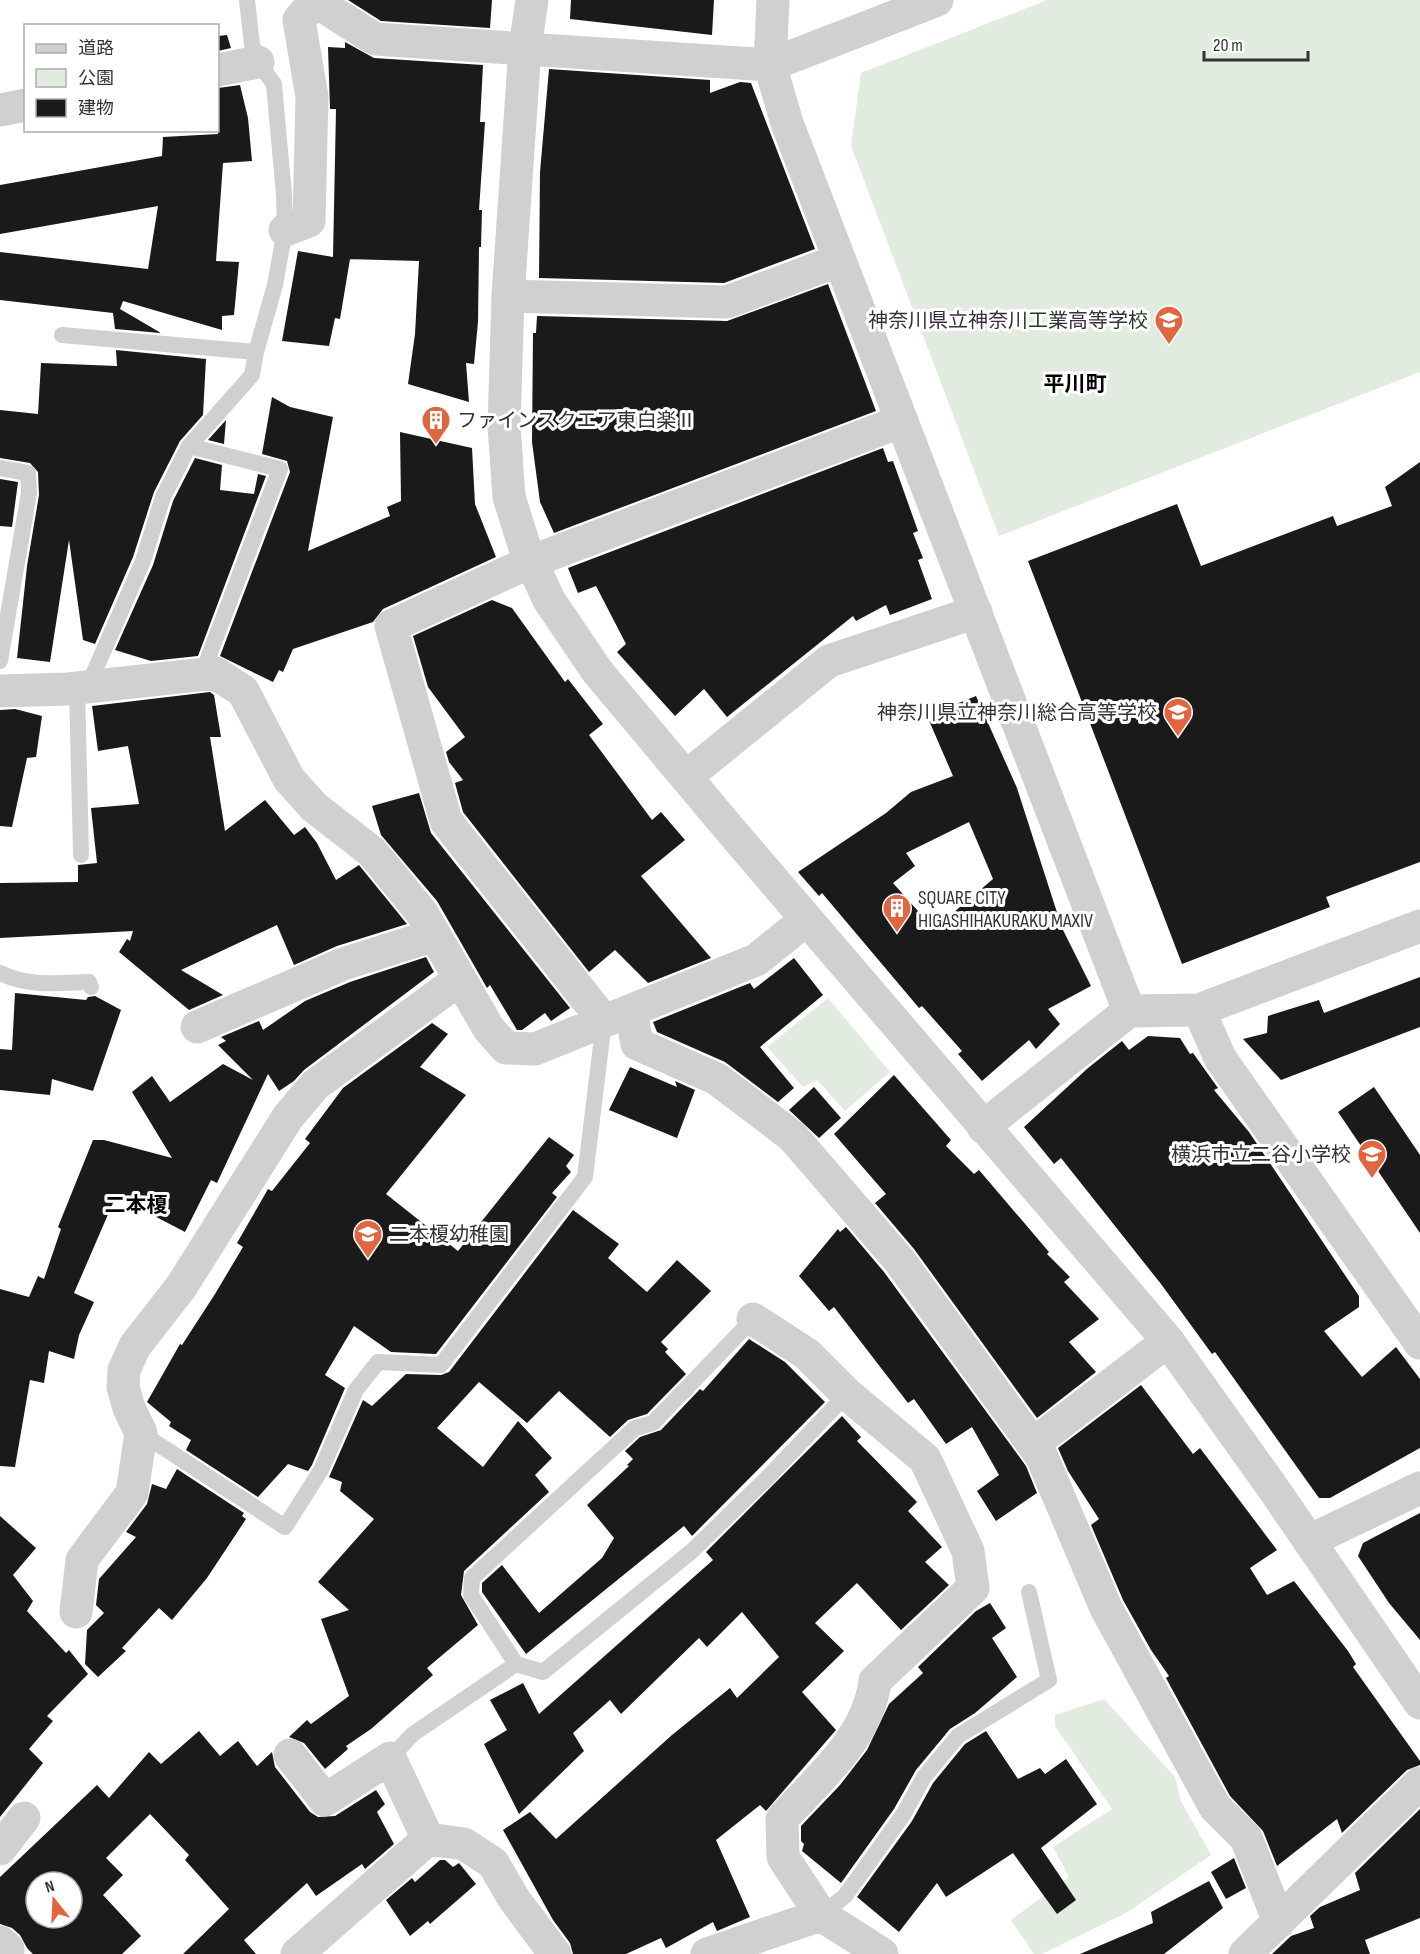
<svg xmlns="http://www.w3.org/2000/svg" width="1420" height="1954" viewBox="0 0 1420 1954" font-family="'Sofia Sans Condensed','Noto Sans JP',sans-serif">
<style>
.green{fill:#e2ebdf}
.building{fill:#1a1a1a;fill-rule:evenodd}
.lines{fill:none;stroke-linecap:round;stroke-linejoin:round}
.service{stroke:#d0d0d0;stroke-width:16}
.minor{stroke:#d0d0d0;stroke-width:33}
.tertiary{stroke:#d0d0d0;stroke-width:33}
.labels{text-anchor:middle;stroke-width:6;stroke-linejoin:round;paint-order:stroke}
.poi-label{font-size:20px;fill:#333;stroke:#fff;text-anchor:end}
.neighbourhood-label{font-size:21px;font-weight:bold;fill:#000;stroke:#fff}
</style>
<rect width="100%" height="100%" fill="#fff"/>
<path class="green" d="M1047,0H1420V372L999,536L851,146L861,73Z
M828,998L890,1072L845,1111L817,1080L803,1087L767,1047Z
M1104,1699L1175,1777L1181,1801L1211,1855L1126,1913L1042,1954H1034L1011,1920L1069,1877L1053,1847L1112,1809L1055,1726V1715Z"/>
<path class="building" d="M348,0H492L490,28L381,21Z
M571,0H714L712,35L570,19Z
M227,35L231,48L218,51V36Z
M345,42L374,58L483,65L480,122H485L479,210H482L481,247H479L478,322L474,364L466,363L469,402L408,384L415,334L419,261L346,259H350L340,319L335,318L329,346L282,341L298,251L333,257L336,109H330L328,47L345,48Z
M549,69L710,80V93L740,82L751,83L815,249L724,283L539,278L540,172Z
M240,85L248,118L252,161L223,163L216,261L239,262L234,315L222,316V330L123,301L120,309L161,333L115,329L113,313L0,300V252L148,269L158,206L0,234V185L162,156L163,137L218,134V88Z
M828,284L876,411L554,533L540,502L532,442L533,333H536L537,316L727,321Z
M116,350L206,359L203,415L180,441L154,492L133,557L95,644L83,640L69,540L50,662L17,658L27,566L39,495L38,472L30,463L0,458V410L38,414L41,363L117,366Z
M272,397L290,407L333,417L308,551L390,516L387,507L401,501L400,432L472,448L475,504L496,557L383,609L373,622L293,649L283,672L279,670L273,682L220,656L290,472L287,461L262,454Z
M226,420L224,444L208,440Z
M883,448L888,462L893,461L918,531L913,533L923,558L918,560L932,599L890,615L886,605L856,621L853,616L727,717L704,689L675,716L617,652L626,644L596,586L578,593L568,568Z
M195,458L222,465L220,490L254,494L258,474L266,476L198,656L151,661L115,650L153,565L173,501Z
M1420,462V862L1326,897L1330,907L1182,964L1028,561L1177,504L1201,566L1333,516L1337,526L1392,506L1385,487Z
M0,479L18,482L12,527L0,526Z
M492,600L512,608L565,682L568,679L603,724L589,735L652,820L661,812L685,840L641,876L711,958L648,983L615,950L589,972L463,812L455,783L463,780L449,762L446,752L465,737L428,687L413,636Z
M210,692L214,695L221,737H210L225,831L265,800L294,835L305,827L317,843L336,880L359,865L407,924L337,946L294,965L277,925L181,970L223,995L189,1010L119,952L127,939L130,941L133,931L0,938V883L78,882V865L97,863L91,808L139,804L128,746L98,751L92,706Z
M976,696L1017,788L1062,928L1091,986L1048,1009L1060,1024L1036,1049L1029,1040L982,1081L958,1054L962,1051L922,1006L919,1008L822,893L819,896L798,872L886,813L911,792L953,776L927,716ZM969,822L993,879L934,929L893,883L915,866L906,853Z
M15,709L42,716L36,757L27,758L12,827L0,826V710Z
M419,793L431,833L570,1008L551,1021L545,1013L522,1030H517L490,985L487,988L437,901L381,835L372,806Z
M426,957L434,972L304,1070L294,1081L279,1091L268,1074L217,1183L211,1180L185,1232L116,1196L74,1293L94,1302L79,1335L74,1359L49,1351L44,1383L30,1380L15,1467L0,1466V1289L29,1297L38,1276L44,1279L61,1229L58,1227L93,1140H104L172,1158L132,1092L152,1076L170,1102L223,1064L253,1080L218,1045L226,1041L221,1037L259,1021L263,1030L305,1001L350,982Z
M794,958L823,995L760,1047L794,1088L778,1102L725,1062L657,1032L653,1022L750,983L754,989Z
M1420,977V1027L1281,1080L1243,1039L1267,1033L1268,1016L1319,1000L1324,1013Z
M15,993L86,1000L88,997L95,996L121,1010L93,1091L52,1079L50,1095L0,1090V1049L12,1050Z
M432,1023L448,1034L420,1067L466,1095L386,1194L458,1251L549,1137L574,1155L566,1166L571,1172L552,1193L557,1197L436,1354L391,1352L354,1326L325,1375L345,1388L312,1465L308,1471L288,1464L258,1497L186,1450L191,1440L169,1426L171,1422L147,1402L180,1344L182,1345L215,1294L243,1247L237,1243L268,1189L272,1191L310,1143L305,1139L343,1088Z
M1148,1036L1180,1038L1190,1054L1193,1053L1218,1088L1214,1090L1249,1132L1359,1296V1307L1324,1331L1362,1377L1396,1347L1420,1379V1448L1330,1498H1319L1215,1352L1212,1354L1161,1284L1061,1158L1054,1164L1024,1127L1088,1068L1122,1041L1129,1050Z
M630,1067L677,1087L675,1081L695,1090L677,1138L609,1110Z
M894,1075L951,1140L946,1146L974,1174L979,1170L1049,1252L1047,1254L1070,1277L1064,1282L1099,1319L1069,1342L1096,1372L1037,1418L914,1249L875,1203L886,1194L834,1134Z
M814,1087L841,1118L819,1138L789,1110Z
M1374,1087L1420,1155V1233L1338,1112Z
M573,1210L619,1244L608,1258L647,1292L677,1260L711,1291L661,1342L668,1349L665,1352L686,1374L647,1414L628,1420L610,1437L559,1391L527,1423L479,1382L437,1428L483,1467L518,1421L552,1458L535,1475L549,1492L464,1571L461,1595L478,1625L427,1668L433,1675L371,1729L346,1746L348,1749L325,1769L304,1743L289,1737L307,1720L311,1724L349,1696L321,1619L349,1610L318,1582L374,1519L340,1491L342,1482L329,1477L363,1400L372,1406L406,1374L441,1375L449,1372Z
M846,1227L884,1272L1026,1466L1037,1493L996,1521L977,1491L999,1475L972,1427L946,1444L914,1399L908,1403L834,1307L829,1311L799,1276L838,1229L840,1232Z
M749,1339L785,1362L825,1402L692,1536L684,1526L526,1654L482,1592V1583L502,1565L539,1613L602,1558L614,1538L587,1505L629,1466L627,1465L633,1459L625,1451L640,1437L661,1430L700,1389L703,1391Z
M1141,1385L1193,1454L1200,1448L1277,1550L1250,1568L1267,1595L1294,1581L1348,1651L1356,1664L1353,1667L1420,1761V1765L1407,1770L1342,1833L1337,1819L1277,1866L1263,1831L1230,1796L1166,1678L1169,1676L1151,1650L1123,1600L1091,1525L1099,1519L1068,1471L1058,1448Z
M842,1416L861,1437L857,1441L917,1502L908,1511L942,1547L925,1562L949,1585L901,1630L857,1583L815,1623L844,1651L802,1692L836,1730L766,1811L760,1805L716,1840L750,1917L717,1931L713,1922L666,1948L661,1938L626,1954H573L570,1943L553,1920L503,1830L530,1812L556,1839L672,1735L730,1688L737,1698L779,1657L742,1612L707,1647L699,1638L621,1714L610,1700L573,1733L584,1751L519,1814L484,1744L507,1730L490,1700L523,1683L539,1714L713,1560L706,1552Z
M177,1469L244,1513L242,1516L246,1519L207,1578L172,1620L159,1608L122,1648L126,1651L98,1677L85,1664L87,1630L104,1613L96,1605L99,1579L136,1537L126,1532L147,1504L152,1484L166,1489Z
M1420,1513V1640L1389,1603L1358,1556L1363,1543Z
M0,1516L36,1548L13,1575L33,1601L27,1611L66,1653L69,1650L88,1674L47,1716L53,1721L29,1749L43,1763L0,1817Z
M990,1603L1006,1628L992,1638L1017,1677L975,1713L950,1729L916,1770L894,1809L841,1883L802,1851L804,1844L801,1841V1826L840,1785L867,1750L889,1704L923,1673L918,1667L976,1611Z
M199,1731L220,1756L238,1741L257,1766L272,1752L275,1767L310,1812L318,1817L335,1816L376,1790L385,1804L377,1812L394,1844L365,1869L362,1864L316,1896L307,1883L244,1940L256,1954H183L229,1909L185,1860L189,1855L150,1814L106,1858L123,1875L103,1895L141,1936L122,1954H33L27,1948L20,1935L12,1928L0,1924V1877L97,1785L109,1798L149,1752L161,1764ZM36,1882H72V1918H36Z
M986,1731L1018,1779L1040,1768L1045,1774L1066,1759L1097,1804L1041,1848L1076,1900L1057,1914L1013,1853L946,1897L937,1883L899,1932L857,1897L912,1821L933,1783L965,1744Z
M1420,1809V1918L1365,1940L1370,1954H1272L1291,1936L1314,1928L1310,1916L1320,1907L1360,1890L1355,1873Z
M1234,1858L1246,1888L1226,1899L1211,1872Z
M440,1860H445L453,1867L459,1863L476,1884L430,1924L428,1921L410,1936L386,1900L412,1878L415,1882Z
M1209,1881L1223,1908L1164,1954H1080L1153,1923L1151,1912Z"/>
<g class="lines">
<path class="service" d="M62,335L256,352L275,285L285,230L284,195L274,84L258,62L252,45L247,0
M189,446L280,469L202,674
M0,468L28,473L29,493L0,661
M88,686L143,561L163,497L189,446L252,375L256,352
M77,688L81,855
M0,973C28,987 58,983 89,982L91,987
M141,1433L285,1527L321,1470L356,1390L378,1362L441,1365L585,1177L604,1021
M516,1664L471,1595L472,1578L635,1428L653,1423L753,1319
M390,1758L413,1734L516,1664L543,1672L692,1551L768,1477L847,1394
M821,1915L845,1896L903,1815L924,1777L958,1736L1049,1680L1029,1592"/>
<path class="minor" d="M773,0L770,65L787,123L1129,1011
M218,70L258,62
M0,110L26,105
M285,230L309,221L312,97L299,20L315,1L375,39L770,65L937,0
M508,296L727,302L840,260
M0,691L68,689L215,673L243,691L289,779L314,807L372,852L422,913L489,1029L506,1048L535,1049L756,960L806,920
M687,776L829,661L976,612
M1199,1010L1220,1058L1420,1343
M631,1011L637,1044L717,1079L792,1136L899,1260L1042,1457L1106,1608L1215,1807L1246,1838L1279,1922
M604,1021L446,821L391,626L530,562L902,421
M197,1027L343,964L435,935
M983,1127L1129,1011L1199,1010L1420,926
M753,1319L807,1354L847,1394L925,1459L968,1551L973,1588L875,1681C868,1738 819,1778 782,1819L783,1857L821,1915
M1033,1444L1168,1341
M1309,1541L1420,1488
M76,1612L82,1560L132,1493L141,1433L129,1408L123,1387L124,1370L135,1346L181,1287L288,1117L315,1085L460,979
M290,1755L325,1800L390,1758L428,1839
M0,1849L24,1818
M0,1942L8,1949V1954
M297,1954L428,1839L464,1844L493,1863L514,1899L555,1954
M707,1954L821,1915L882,1954
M1245,1954L1420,1783"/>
<path class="tertiary" d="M532,0L525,48L508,296L504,426L509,497L525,548L549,600L597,671L732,832L1168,1341L1275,1491L1420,1703"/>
</g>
<defs>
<g id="school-pin" transform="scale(1.5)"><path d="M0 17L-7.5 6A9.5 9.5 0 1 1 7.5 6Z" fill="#df6640" stroke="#fff"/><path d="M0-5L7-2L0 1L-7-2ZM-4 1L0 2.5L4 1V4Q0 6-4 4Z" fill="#fff"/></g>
<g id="building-pin" transform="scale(1.5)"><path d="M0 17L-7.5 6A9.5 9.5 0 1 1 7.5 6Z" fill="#df6640" stroke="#fff"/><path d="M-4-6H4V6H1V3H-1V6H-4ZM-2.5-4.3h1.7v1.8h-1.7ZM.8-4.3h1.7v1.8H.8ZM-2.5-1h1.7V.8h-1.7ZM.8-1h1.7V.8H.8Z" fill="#fff"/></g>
</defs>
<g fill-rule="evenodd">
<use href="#school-pin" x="1169" y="320"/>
<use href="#building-pin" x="436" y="420"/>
<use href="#school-pin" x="1178" y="712"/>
<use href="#building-pin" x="897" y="908"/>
<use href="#school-pin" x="1372" y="1154"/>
<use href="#school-pin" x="368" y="1234"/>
</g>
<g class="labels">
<g class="poi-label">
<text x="1148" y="327">神奈川県立神奈川工業高等学校</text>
<text x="457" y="427" text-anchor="start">ファインスクエア東白楽Ⅱ</text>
<text x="1157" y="719">神奈川県立神奈川総合高等学校</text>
<text x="918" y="904" text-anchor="start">SQUARE CITY<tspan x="918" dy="23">HIGASHIHAKURAKU MAXIV</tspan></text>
<text x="1351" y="1161">横浜市立二谷小学校</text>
<text x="389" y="1241" text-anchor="start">二本榎幼稚園</text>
</g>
<g class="neighbourhood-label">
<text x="1075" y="391">平川町</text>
<text x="136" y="1212">二本榎</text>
</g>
</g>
<rect x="24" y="24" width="195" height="108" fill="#ffffff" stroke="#adadad" stroke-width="1.5"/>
<rect x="36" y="44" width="30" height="9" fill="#d0d0d0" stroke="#adadad" stroke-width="1.5"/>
<text x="78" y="54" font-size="18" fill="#333333">道路</text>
<rect x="36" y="69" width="30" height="18" fill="#e2ebdf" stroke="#adadad" stroke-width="1.5"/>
<text x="78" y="84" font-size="18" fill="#333333">公園</text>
<rect x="36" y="99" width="30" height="18" fill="#1a1a1a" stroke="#adadad" stroke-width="1.5"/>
<text x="78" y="114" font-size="18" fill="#333333">建物</text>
<g transform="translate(54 1900) rotate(342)"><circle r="28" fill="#ffffff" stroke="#adadad" stroke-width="1.5"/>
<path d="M0-4.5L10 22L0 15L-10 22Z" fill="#df6640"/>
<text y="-9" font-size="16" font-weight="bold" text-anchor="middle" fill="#333333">N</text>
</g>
<path d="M1204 51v9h104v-9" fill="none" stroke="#333333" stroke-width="3"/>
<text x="1213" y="51" font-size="18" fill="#333333" stroke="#ffffff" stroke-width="4.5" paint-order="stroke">20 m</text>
</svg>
